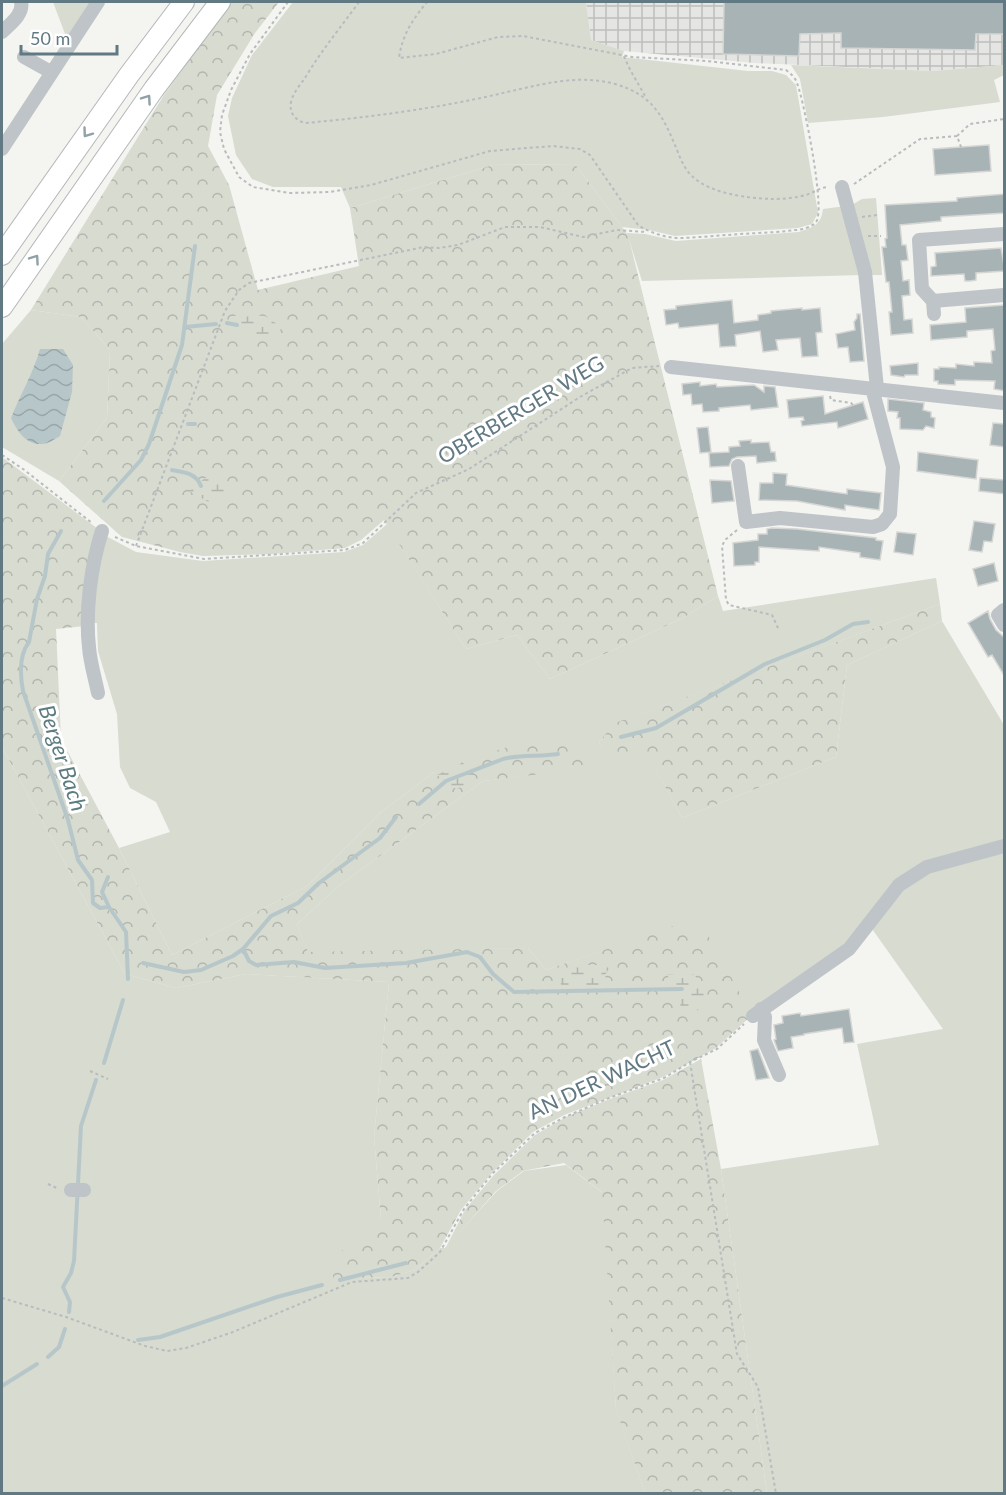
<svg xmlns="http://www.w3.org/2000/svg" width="1006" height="1495" viewBox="0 0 1006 1495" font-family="Lato,sans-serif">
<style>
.industrial{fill:url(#industrial-grid)}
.grass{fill:#d7dbd0}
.forest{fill:url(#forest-crowns)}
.wetland{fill:url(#wetland-marsh)}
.water{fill:url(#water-waves)}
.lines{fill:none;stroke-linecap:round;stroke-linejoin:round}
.stream{stroke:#b7c7c9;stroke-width:4}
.building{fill:#a7b3b5;stroke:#d5d5d3;stroke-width:1.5}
.highway-casing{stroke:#b3b8ba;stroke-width:22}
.path{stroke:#b8bcbe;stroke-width:2;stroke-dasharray:3 3;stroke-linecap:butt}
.minor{stroke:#bec4c7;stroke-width:14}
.highway{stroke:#fff;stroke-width:20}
.oneway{stroke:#90a1a8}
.labels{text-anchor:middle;stroke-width:6;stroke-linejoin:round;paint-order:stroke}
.street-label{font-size:21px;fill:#617983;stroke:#fff}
.water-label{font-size:22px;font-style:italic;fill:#5d7c80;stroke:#fff}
</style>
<defs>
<pattern id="industrial-grid" width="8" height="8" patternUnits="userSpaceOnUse" patternTransform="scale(1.5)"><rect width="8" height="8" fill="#e5e5e3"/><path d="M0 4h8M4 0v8" fill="none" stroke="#bdbebd"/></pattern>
<pattern id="forest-crowns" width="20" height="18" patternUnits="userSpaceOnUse" patternTransform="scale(1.5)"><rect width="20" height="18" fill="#d7dbd0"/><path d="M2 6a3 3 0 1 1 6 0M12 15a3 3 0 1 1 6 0" fill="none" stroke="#b2b6ae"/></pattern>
<pattern id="wetland-marsh" width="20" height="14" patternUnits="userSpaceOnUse" patternTransform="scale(1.5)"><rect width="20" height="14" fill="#d7dbd0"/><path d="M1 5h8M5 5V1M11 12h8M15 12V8" fill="none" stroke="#b2b6ae"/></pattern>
<pattern id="water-waves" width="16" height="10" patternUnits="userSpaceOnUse" patternTransform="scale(1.5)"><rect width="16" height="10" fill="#b7c7c9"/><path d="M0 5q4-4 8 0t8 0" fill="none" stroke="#98a6a9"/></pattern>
</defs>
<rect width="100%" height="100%" fill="#f4f4f0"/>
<path class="industrial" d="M586,2H1004V65L933,71L754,63L624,51L591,40Z"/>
<path class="grass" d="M53,2H93L67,39Z
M293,2H586L591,40L624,51L622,57L748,71H772L786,75L796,85L818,213L812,224L798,228L675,236L649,230L622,227L575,164L493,165L350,208L341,187H273L252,179L236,155L228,116L232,98L252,55Z
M791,65L933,71L1004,65V75L994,80L1000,102L883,117L808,123L800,79Z
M876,198L882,275H868L850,206L862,199Z
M846,206L862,275L642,281L627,233L645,234L676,241L799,232C813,227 821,225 823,209Z
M31,310L81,317L110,350L107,418L59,481L2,447V344Z
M387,524L466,649L517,635L550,679L683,618L718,596L723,611L936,578L940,604L616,723L599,742L606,756H649L682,818L836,757L847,665L942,621L1004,725V844L927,865L860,933L752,1015L679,925L546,970L528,948L308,953L297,924L340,885L483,781L591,767L434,772L380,813L307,886L172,955L119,848L170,832L156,802L130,788L120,767L117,714L98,651L97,623H92L95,577L104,535L136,552L203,561L344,552L363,545Z
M2,747L125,974L176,988L246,974L389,982L374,1137L381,1219L356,1278L391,1277L415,1270L440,1248H445L497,1191L524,1171L566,1165L603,1193L616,1409L645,1493H2Z
M1004,848V1493H767L721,1169L879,1145L857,1044L943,1029L870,926L901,888L927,869Z"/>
<path class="forest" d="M231,2H279L255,33L217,95L208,146L229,185L258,290L359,266L350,208L493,165L575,164L628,235L718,596L683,618L550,679L517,635L466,649L384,520L361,540L345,548L272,554L203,556L180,552L122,537L59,481L107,418L110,350L81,317L31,310L164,95Z
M2,457L98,529L85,626L56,629L61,739L119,848L172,955L307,886L380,813L434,772L525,741L582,738L591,768L483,781L340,885L297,924L308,952L528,948L546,970L679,924L709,937L752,1015L716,1048L663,1077L564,1115L533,1132L491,1174L461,1210L440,1248L415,1270L391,1277L356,1278L335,1283L329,1261L381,1219L374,1137L389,982L246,974L176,988L125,974L2,747Z
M940,604L942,621L847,665L836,757L682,818L649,757L605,756L599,742L615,723Z
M701,1059L721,1169L767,1493H645L616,1410L602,1192L564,1163L523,1171L496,1191L445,1249L465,1210L493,1176L535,1135L566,1117L610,1099L663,1080Z"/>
<path class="wetland" d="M242,315L265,316L283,328L271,335L241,334L233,316Z
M205,478L233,482L224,497L212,504L189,491Z
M469,760L475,781L456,789L437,775Z
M577,965H611L605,975L608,986L562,987L559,979Z
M667,974H694L704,989L706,1011L682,1009Z"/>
<path class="water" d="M40,349H63L73,365L72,392L60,436C55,439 48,444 42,444C26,445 17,431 11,418C20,395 33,374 40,349Z"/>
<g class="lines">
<path class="stream" d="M227,323L237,325
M185,327L216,324
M188,424H195
M172,470C184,472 196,473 201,486
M104,501L141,460L149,444L182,345L195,246
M61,531L48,554L45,576L37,599L29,642C19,655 20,675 23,691L68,820L78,860L92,880L93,903L100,908L109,907L126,932L128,979
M621,737L656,728L765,664L825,640L853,624L868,622
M419,804L446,781L503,759C520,754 540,757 558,754
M108,877L102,892L109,907
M243,949L249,961L256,965L294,962L325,968L406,963L467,952L480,957L493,974L514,992L682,989
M143,963L184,972L201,970L233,956L243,949L271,916L298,903L319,883L380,838L396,817
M104,1063L123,1000
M340,1280L406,1263
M69,1312L70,1302L63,1287L71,1273L74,1261L81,1126L96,1080
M138,1340L160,1337L277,1297L322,1285
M48,1357L59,1347L65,1329
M2,1386L37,1364"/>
</g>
<path class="building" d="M724,2H1005V34H976L975,50L841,48V33L800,34L799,56L723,54Z
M989,145L991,171L935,175L933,149Z
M1005,194V213L941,217V221L900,225L902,245H906L908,260L901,261L903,281L909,280L910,295L902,296L904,320L912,319L913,333L891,335L889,312H892L889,282H886L882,247H886L885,239L887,238L885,205L957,201V198Z
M1001,248L1005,271L976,273V280L970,281H965L964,274L931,276V267L936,266L935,253Z
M732,300L734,323L758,320V315L771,313V311L802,308V310L820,308L822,332L816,333L818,356L802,357L800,338L776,340L778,350L763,352L760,331L735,335L736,346L720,347L718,324L679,328L678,323L666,325L664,310L676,309V306Z
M1005,305V391L994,389L995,381L955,380V385L938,384V381H934V369H939V367L956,368V364L974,366V362L992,363L991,351L995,350L993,329L967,331V337L931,340L930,325L966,322L965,308Z
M857,314H860L864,361L850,362L848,347L838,348L836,334L855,330L854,322L857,318Z
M918,363V375H905L904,377L891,375L890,366Z
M700,382V386L716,384L717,387L754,385L764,392V386L775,387L778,407L751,410L750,405L719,408V411L703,412L702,404L692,405L691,394L683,395L682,384Z
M823,396L825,414L863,402L868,419L838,428L837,422L802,426L801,421L804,420L803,417L789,418L787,400Z
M888,399L924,403L923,410L931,412V417L935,418L934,428L926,426L923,430L900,429V418H897L898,412L888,411Z
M993,423L1005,424V447L990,445Z
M708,427L711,452L700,453L697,428Z
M751,440V443L769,442L771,452H775L776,461L757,463L756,456L737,457L732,459L729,466L710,467L709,453L729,452V447L740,446L739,441Z
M918,452L978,460L976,479L917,471Z
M773,473L787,474L786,485L847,494V489L881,493L879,510L845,505V510L797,501L759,500L760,483H773Z
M980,478L1005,480V494L979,491Z
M710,480L731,481L734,501L712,503Z
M974,521L995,524L992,542L984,541L982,552L969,550Z
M772,528L797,529L876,538V540L883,541L880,560L860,557V553L819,547V551L759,547V562H755V565L734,566L733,543L758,540V534H767V529Z
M897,532L916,534L913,555L894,552Z
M994,563L998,581L978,586L973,569Z
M988,611L990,619L996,630L1005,638V677L992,655L988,657L968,623Z
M849,1009L854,1042L844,1043L842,1028L804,1034V1035L791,1037L793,1048L778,1051L774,1040L776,1039L774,1025L783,1023L782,1016L800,1013L801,1016Z
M758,1049L769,1078L756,1080L750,1051Z"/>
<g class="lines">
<g class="highway-casing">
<path id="highway" d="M2,255L129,75L184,2
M2,307L154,89L220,2"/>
</g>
<path class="path" d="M288,2L250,54L231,90L222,115L220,132L224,149L239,177L253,187L289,193L330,192L371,185L490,151L553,146L580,149L590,155L638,225C649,232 663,237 676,238C693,238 710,236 727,235C749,233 773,233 795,230C802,230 812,227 816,222C826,211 804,101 797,83C795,77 791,74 786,70L707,61L632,57L523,36L498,37L436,54L399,58C402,35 413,19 427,2
M359,2C341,27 321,51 305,78C300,85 293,93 291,102C289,113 295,120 305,123C352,119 399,113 445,105C466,101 487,97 507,92C543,84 578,74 615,84C653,95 663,116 677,150C681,160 685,170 693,177C712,194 747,198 771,199C783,199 800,198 811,193C818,190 820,188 828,187
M624,56C630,72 639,84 646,98
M957,136L970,124L1004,119
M854,184L920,139L957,136L961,147
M862,217L877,215
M868,236H881
M830,396L831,400L851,403L853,405
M2,455L23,469L92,523
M737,530L725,540L722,546L726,600L729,605L772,615L778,628
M115,537L136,546L204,559L345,550L363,543L416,493L469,469L580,397L632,368L659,366
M136,546L225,311L239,290L249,283L424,247L439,248L458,245L505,227H540L583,237L617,230L646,232
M690,1062L737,1354L758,1387L776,1494
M90,1071L108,1079
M48,1184L59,1189
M2,1298L66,1317L145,1346L167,1351L186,1348L233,1332L352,1282L408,1278L418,1272L440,1252L464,1209L492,1174L535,1133L565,1117L609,1098L664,1078L690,1062L717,1049L744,1024"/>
<path class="minor" d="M2,32C10,24 24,14 21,2
M24,57L51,72
M2,149L98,2
M842,187L865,272L877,388
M933,301L1004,295
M934,314L933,301L922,289L919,240L1004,234
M671,367L1004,403
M738,466L746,522L780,518L873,527L882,524L890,514L893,467L872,388
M1004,610L998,615L1004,625
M98,693C95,678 90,662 89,647C85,611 91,565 102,531
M761,1009L765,1017L764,1040L779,1075
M753,1016L849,949L899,885L927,867L1004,846
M71,1190H84"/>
<use href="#highway" class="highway"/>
</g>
<defs><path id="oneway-chevron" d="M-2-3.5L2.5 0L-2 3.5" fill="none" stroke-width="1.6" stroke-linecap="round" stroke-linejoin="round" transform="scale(1.5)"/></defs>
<g class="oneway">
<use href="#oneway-chevron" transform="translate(147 99) rotate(-55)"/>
<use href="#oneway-chevron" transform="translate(87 133) rotate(126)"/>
<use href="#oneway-chevron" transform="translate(35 259) rotate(-55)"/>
</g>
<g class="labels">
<g class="street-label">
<text transform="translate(521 410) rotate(-31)" y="7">OBERBERGER WEG</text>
<text transform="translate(602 1080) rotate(-25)" y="7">AN DER WACHT</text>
</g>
<g class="water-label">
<text transform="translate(63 758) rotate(72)" y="8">Berger Bach</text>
</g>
</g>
<rect width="1006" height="1495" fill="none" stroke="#617983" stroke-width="6"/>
<path d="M21 45v9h96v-9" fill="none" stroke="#617983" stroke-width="3"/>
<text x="30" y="45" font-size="18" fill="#617983" stroke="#ffffff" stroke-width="4.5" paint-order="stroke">50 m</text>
</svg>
